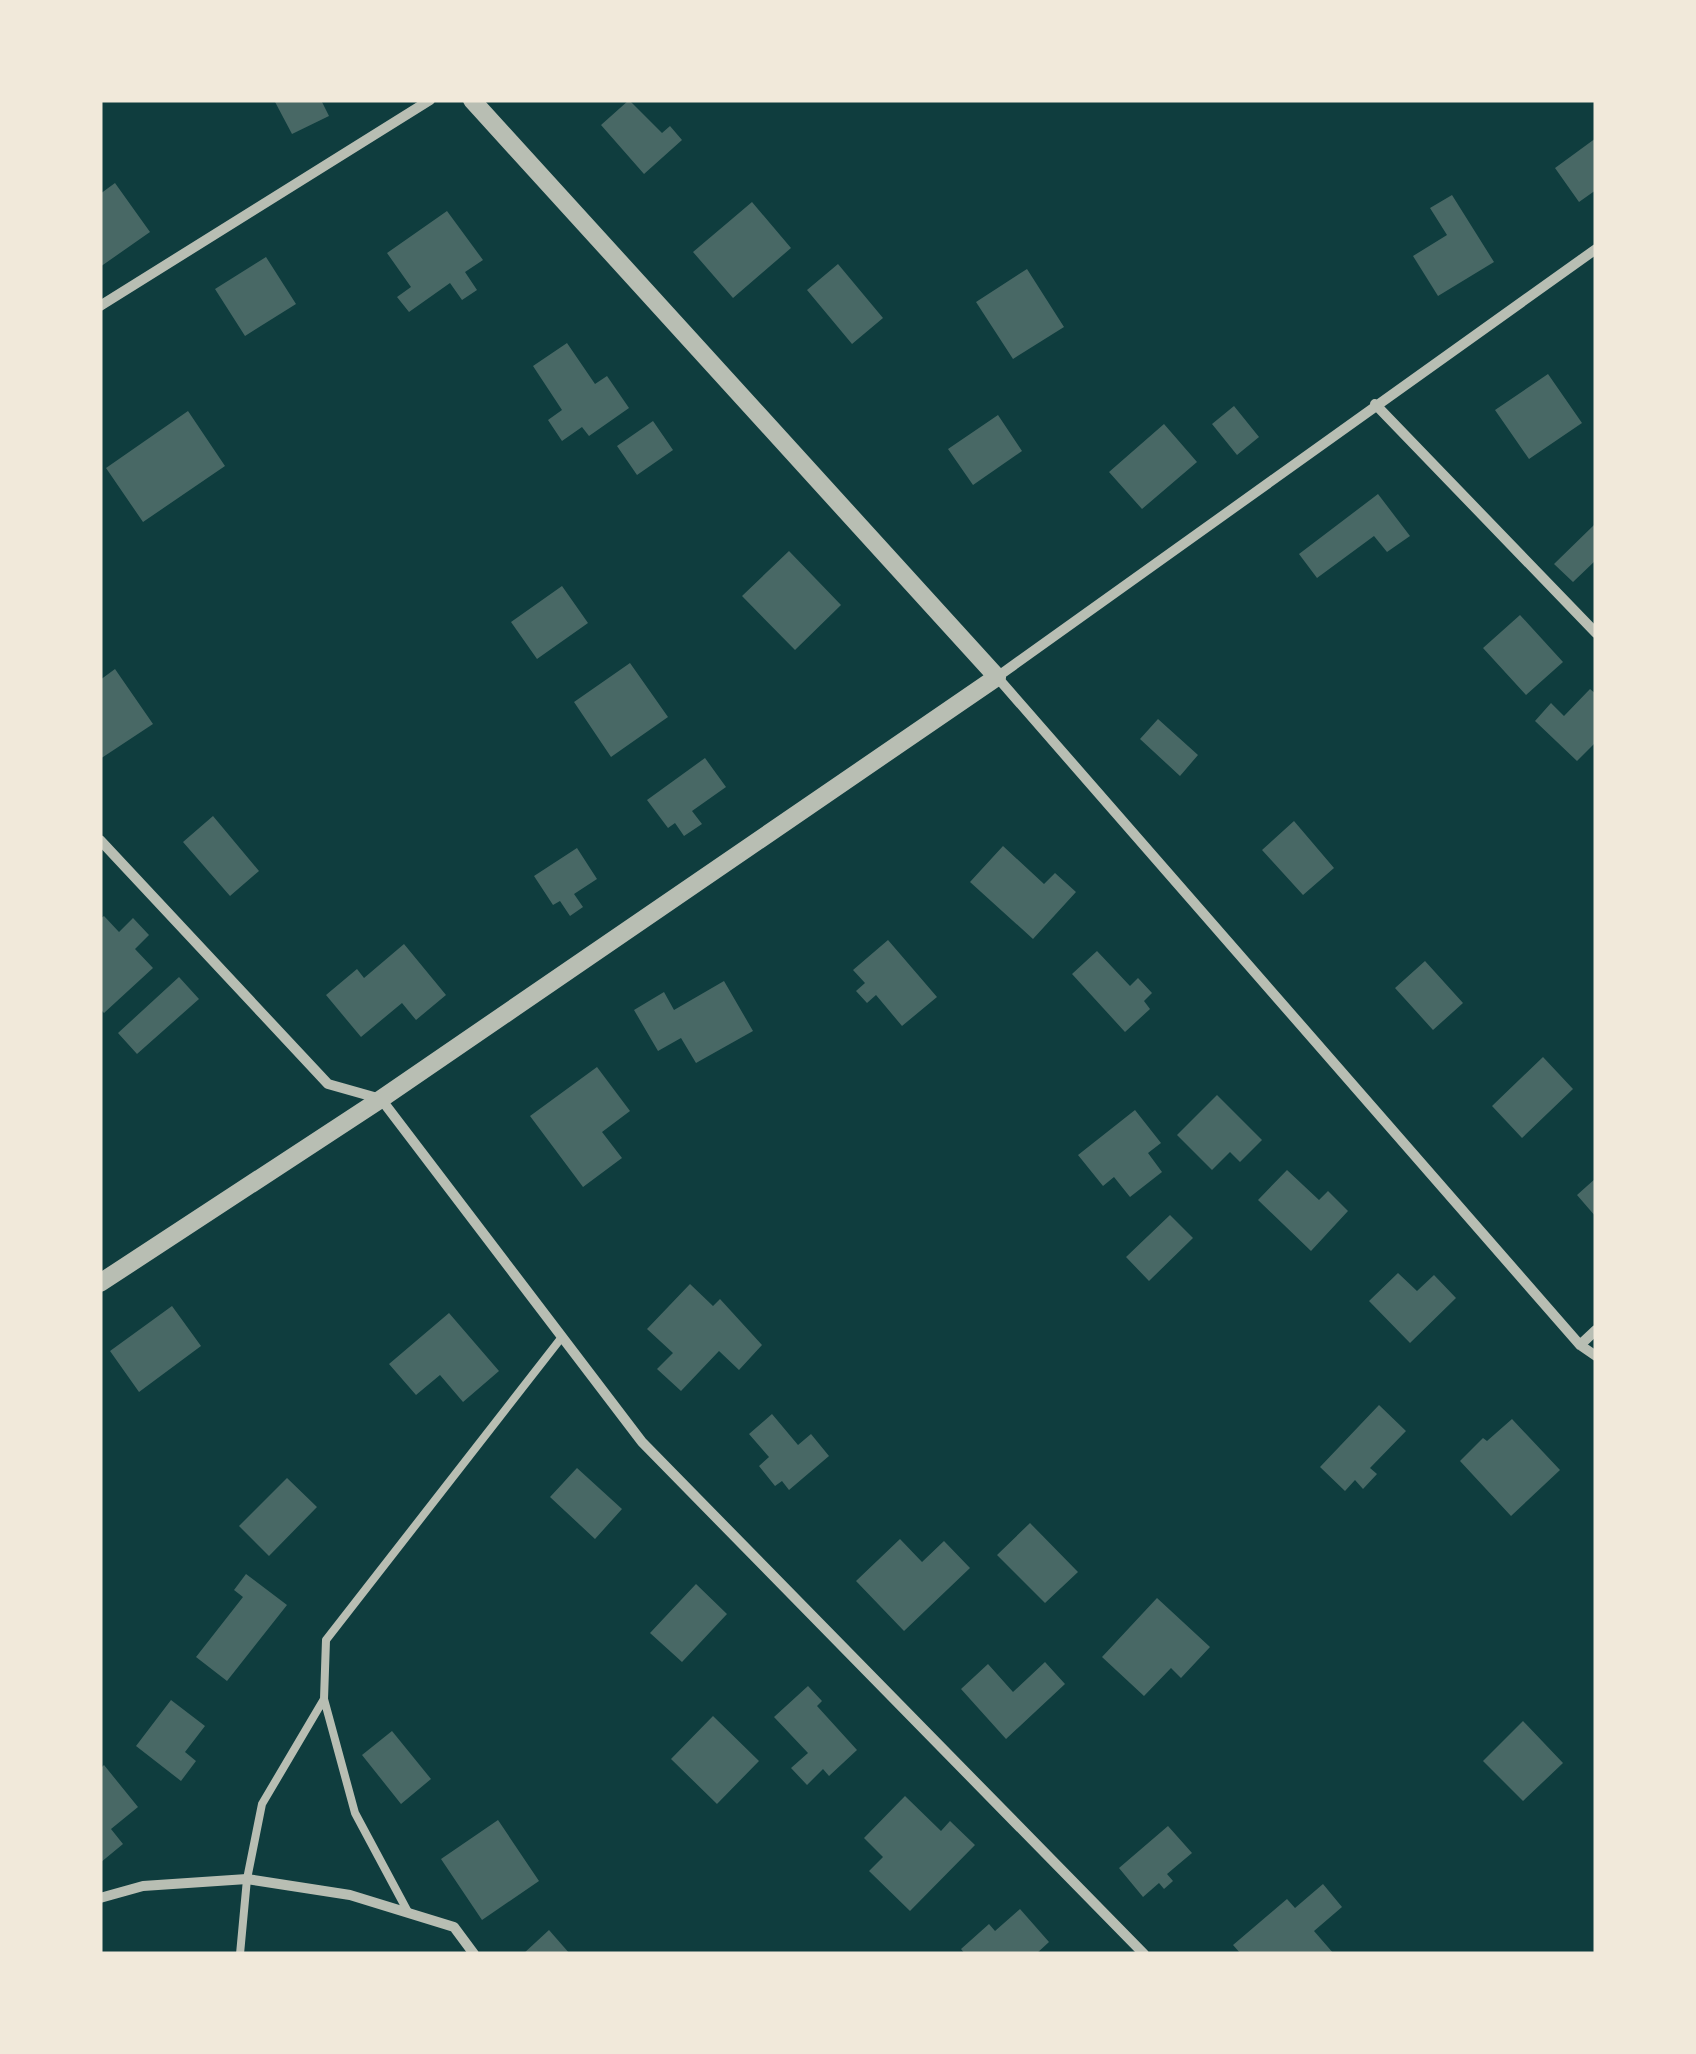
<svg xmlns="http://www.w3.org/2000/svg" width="1696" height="2054" viewBox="0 0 1696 2054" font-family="Literata,serif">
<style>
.building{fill:#486865}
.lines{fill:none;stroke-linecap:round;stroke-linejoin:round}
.service{stroke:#b8beb3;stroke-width:8}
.minor{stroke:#b8beb3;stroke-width:10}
.tertiary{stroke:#b8beb3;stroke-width:18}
</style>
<rect width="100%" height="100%" fill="#0f3d3e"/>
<path class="building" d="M274,100H321L329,116L292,134Z
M629,100L662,133L670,126L682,140L644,174L601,125Z
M1596,138V190L1579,202L1555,168Z
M115,183L150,232L100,267V194Z
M1452,195L1494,262L1438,296L1413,256L1447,235L1430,208Z
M752,202L791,248L733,298L693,252Z
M447,211L483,260L465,272L477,290L462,300L450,283L409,312L397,297L411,287L387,253Z
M266,257L296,304L245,336L215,289Z
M838,264L883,318L852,344L807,290Z
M1027,269L1064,327L1013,359L976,302Z
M567,343L595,384L607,376L629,408L589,436L582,427L562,441L548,420L562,410L533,366Z
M1548,374L1582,423L1529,459L1495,410Z
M1234,406L1259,437L1237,455L1212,424Z
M188,411L225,466L143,522L106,468Z
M998,415L1022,451L973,485L948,449Z
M653,421L673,450L637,475L617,446Z
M1164,424L1197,462L1142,509L1109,472Z
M1378,494L1410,536L1387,552L1374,536L1317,578L1299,554Z
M1594,525L1596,560L1573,582L1554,564Z
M789,551L841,605L795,650L742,596Z
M562,586L588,623L537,659L511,622Z
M1520,615L1563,662L1526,695L1483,648Z
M630,663L668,717L611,757L574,702Z
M115,669L153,724L100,759V680Z
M1590,689L1596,694V742L1577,761L1535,721L1551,703L1564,716Z
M1158,719L1198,755L1180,776L1140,739Z
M705,758L726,787L692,811L702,824L684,836L675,823L668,828L647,800Z
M213,816L259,871L230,896L183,842Z
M1294,821L1334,868L1303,895L1262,850Z
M1003,846L1044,884L1055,873L1076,892L1033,939L970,882Z
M577,848L597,879L574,894L583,907L570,916L560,901L553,905L534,876Z
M104,916L119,932L133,918L149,935L135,949L153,968L104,1013L100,1009V919Z
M888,940L937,997L902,1026L876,995L867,1003L856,991L865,983L853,970Z
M404,944L446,995L416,1020L402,1003L361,1037L326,995L357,969L364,978Z
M1097,951L1130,986L1138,978L1152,993L1144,1001L1150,1009L1125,1032L1072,974Z
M1425,961L1463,1003L1433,1030L1395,988Z
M179,977L199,999L137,1054L118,1033Z
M724,981L753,1031L696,1063L681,1038L658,1051L634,1010L664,992L674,1010Z
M1543,1057L1573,1089L1522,1138L1492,1106Z
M597,1067L630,1111L602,1132L622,1158L583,1187L530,1116Z
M1217,1095L1262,1140L1240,1162L1230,1152L1212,1170L1177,1135Z
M1135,1110L1161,1143L1148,1153L1162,1172L1130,1197L1114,1177L1103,1186L1078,1155Z
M1287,1170L1319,1200L1328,1191L1348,1211L1311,1251L1258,1200Z
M1596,1178V1217L1577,1195Z
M1170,1215L1193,1238L1149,1281L1126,1257Z
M1398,1273L1417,1291L1434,1275L1456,1298L1410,1343L1369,1301Z
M690,1284L713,1306L720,1299L762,1345L739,1370L719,1351L681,1391L657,1369L673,1353L647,1329Z
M172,1306L201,1346L139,1392L110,1351Z
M449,1313L499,1371L463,1402L440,1375L416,1395L389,1364Z
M1379,1405L1406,1431L1370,1468L1377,1474L1363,1489L1355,1480L1345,1491L1320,1467Z
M772,1414L798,1445L811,1434L829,1456L789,1490L782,1481L775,1486L759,1466L769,1457L749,1434Z
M1512,1419L1560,1470L1511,1516L1460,1461L1483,1438L1487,1441Z
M577,1468L622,1509L595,1539L550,1497Z
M287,1478L317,1507L269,1556L239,1526Z
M1030,1523L1078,1572L1045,1603L997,1555Z
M900,1539L922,1562L944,1541L970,1568L904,1631L856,1581Z
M246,1574L287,1605L227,1681L196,1657L243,1597L234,1590Z
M696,1584L727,1614L682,1662L650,1633Z
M1157,1598L1210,1647L1181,1678L1171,1668L1144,1696L1102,1657Z
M1045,1662L1065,1684L1006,1739L961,1689L988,1664L1013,1692Z
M808,1686L822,1701L817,1706L857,1750L829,1776L823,1769L807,1785L791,1768L808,1753L774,1717Z
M171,1700L205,1726L185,1752L196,1761L181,1781L136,1746Z
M713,1716L759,1761L717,1804L671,1759Z
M1523,1721L1563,1763L1523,1801L1483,1761Z
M392,1731L431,1779L401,1804L362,1755Z
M104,1765L138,1807L111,1829L123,1844L100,1863V1769Z
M905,1796L941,1831L950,1821L975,1845L910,1911L869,1871L883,1857L864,1838Z
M498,1820L539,1881L482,1920L441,1859Z
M1168,1826L1192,1853L1167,1874L1173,1881L1164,1889L1159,1883L1143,1897L1119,1868Z
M1323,1884L1342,1907L1314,1931L1334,1954H1241L1233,1945L1287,1899L1295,1908Z
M1020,1909L1049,1942L1036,1954H965L961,1949L989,1924L995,1931Z
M549,1930L570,1954H523Z"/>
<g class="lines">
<path class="service" d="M324,1699L355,1813L408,1912
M240,1954L247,1879L262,1804L324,1699L326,1640L562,1337"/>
<path class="minor" d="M1596,249L997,677L1580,1345L1596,1356
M100,306L430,100
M1375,404L1596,633
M100,840L328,1084L381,1099L642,1442L1144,1954
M1580,1345L1596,1330
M100,1898L143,1886L247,1879L350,1895L454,1927L474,1954"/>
<path class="tertiary" d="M100,1283L381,1099L997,677L472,100"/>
</g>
<rect width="1696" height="2054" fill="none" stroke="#f1e9da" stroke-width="205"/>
</svg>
